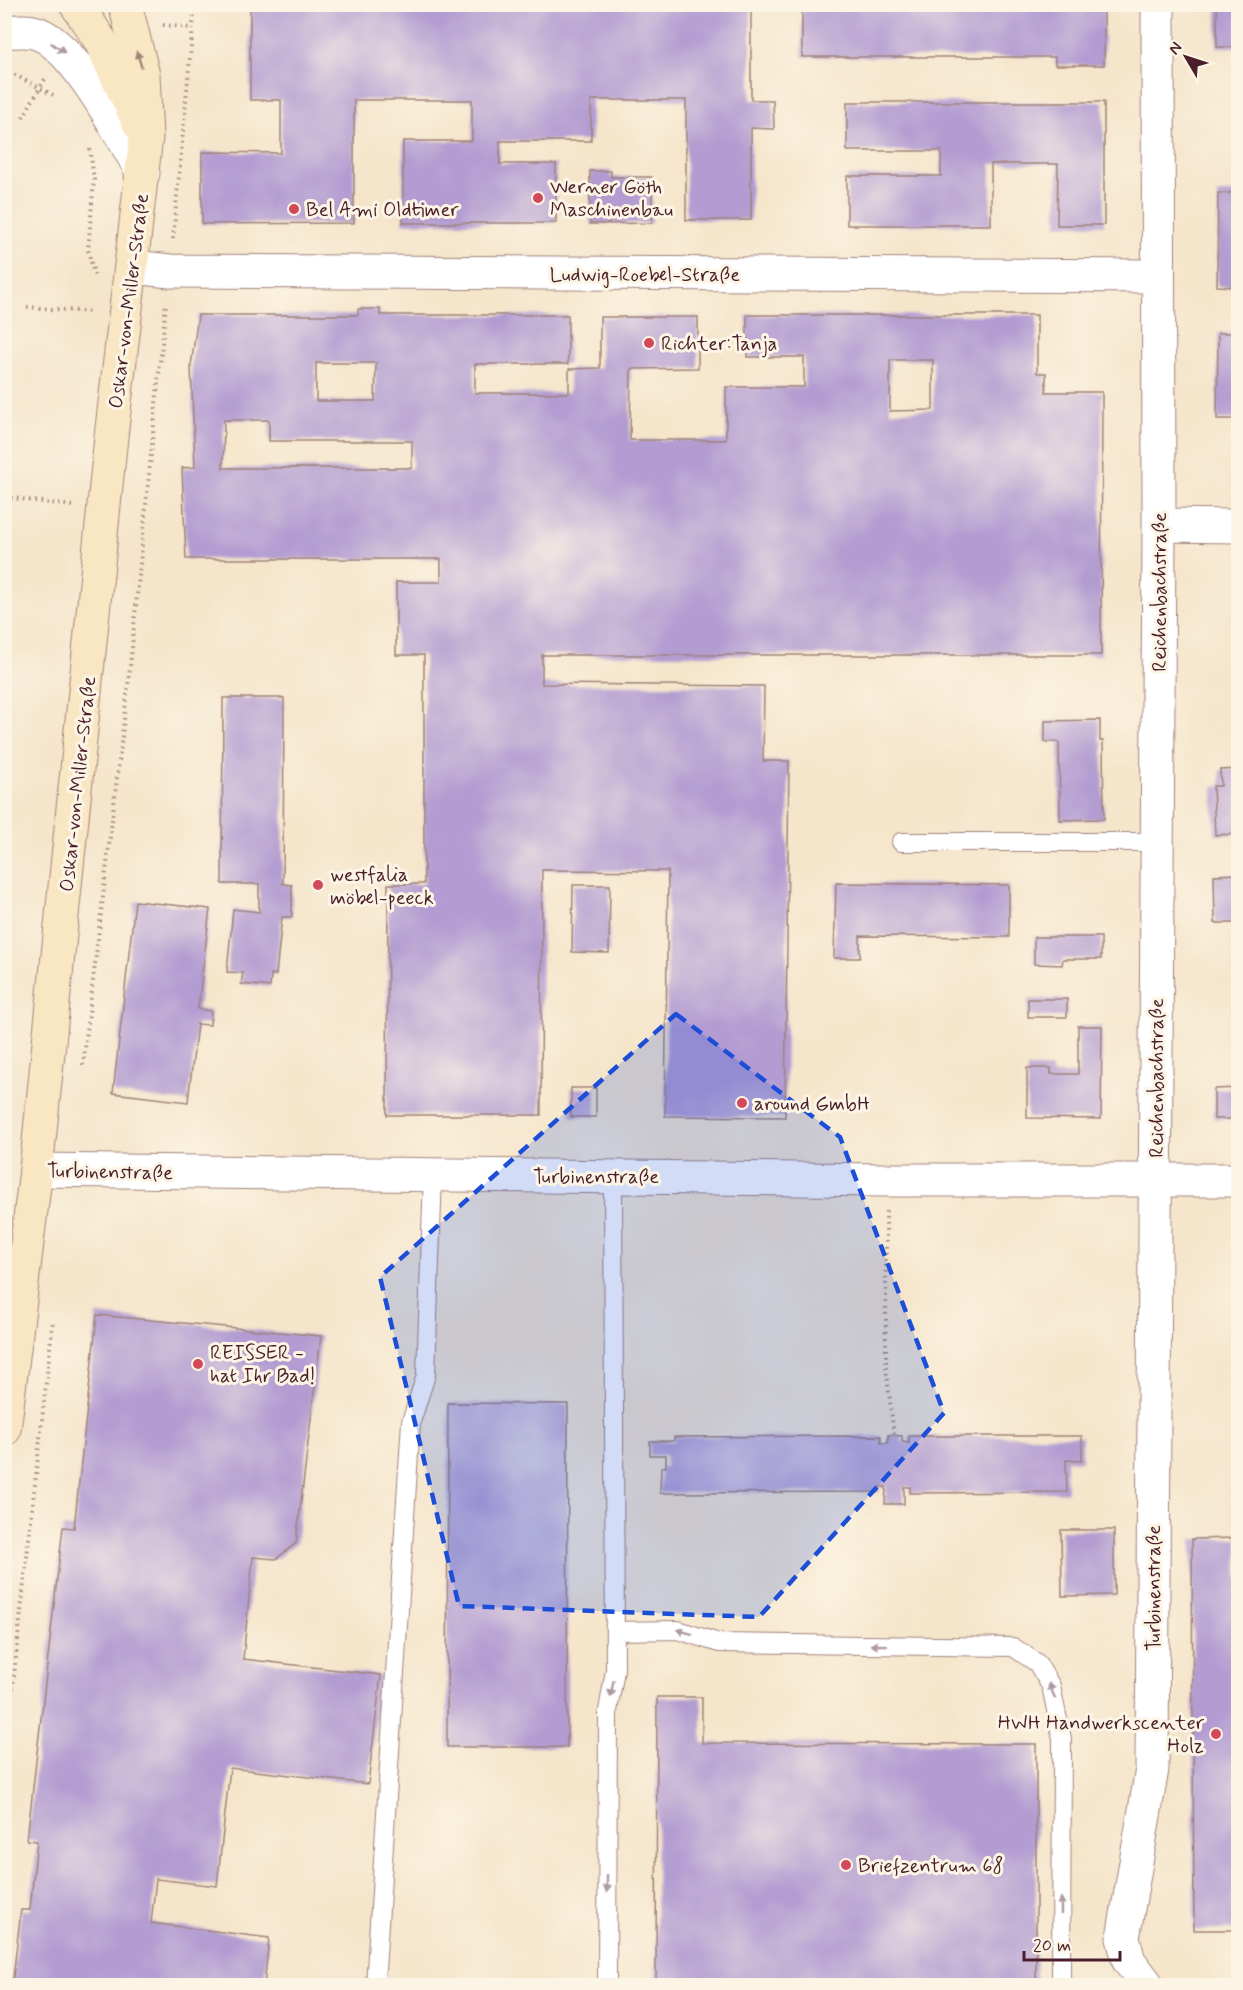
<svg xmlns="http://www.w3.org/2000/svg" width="1243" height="1990" viewBox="0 0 1243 1990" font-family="Mynerve,sans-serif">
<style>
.building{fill:#b29cd1;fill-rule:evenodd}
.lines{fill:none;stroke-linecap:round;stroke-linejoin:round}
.lane-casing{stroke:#a0827b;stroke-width:20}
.street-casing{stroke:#a0827b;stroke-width:35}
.secondary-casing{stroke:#a0827b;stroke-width:35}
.path{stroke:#a0827b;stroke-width:4;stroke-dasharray:1.5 4.5;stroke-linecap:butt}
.lane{stroke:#fff;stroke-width:18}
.street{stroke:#fff;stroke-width:33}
.secondary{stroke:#f9e7c3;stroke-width:33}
.oneway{fill:#ae9aa0}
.oneway2{fill:#a28377}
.marked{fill:#1d4ed8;fill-opacity:0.2;stroke:#1d4ed8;stroke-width:4.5;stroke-dasharray:12 8;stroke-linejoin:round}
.poi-dot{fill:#d1495b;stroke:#fcf5e5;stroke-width:2}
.labels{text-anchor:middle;stroke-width:6;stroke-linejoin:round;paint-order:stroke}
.poi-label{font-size:20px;fill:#4a1f2b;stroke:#fcf5e5;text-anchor:start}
.street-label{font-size:20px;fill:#4a1f2b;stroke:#fcf5e5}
</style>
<rect width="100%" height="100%" fill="#fcf5e5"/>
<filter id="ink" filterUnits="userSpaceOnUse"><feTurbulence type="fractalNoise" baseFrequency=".0167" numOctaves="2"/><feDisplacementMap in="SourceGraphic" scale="12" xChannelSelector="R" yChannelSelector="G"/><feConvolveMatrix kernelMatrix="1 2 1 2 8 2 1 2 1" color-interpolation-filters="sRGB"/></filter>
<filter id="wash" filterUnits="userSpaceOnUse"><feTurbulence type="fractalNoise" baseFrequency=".008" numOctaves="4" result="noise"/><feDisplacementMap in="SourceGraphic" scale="24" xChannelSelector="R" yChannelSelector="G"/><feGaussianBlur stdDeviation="1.35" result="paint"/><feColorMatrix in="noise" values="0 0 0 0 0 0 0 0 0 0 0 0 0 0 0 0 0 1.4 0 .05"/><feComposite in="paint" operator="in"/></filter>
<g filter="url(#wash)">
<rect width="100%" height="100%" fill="#f5e5cb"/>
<g id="blocks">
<path class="building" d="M250,4H751V100H773L774,129L751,128V220H686V100H591V141H500V164H556V223H403V141H472V100H354V223L202,224V152L281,153V100H250Z
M802,4H1104V65H1055V57H802Z
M1217,4H1238V47H1217Z
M847,102H1104V225H1057L1058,164H991V225H847V176H941V151H847Z
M590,171H611V177H652V223L590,224Z
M1218,193H1238V287L1217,286Z
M358,309H380V315H568V364H475V393H569V369L600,368V317H698V368L631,369L630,440H726V387H804V357H747V315H1037V373H1046V392H1102L1101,655H542V684L764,686L763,761H789L785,1117L665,1116L668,871L542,870L541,1115H387L388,884H424V655H396V582H441V559H186L182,468L195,467L191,366L198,315H358ZM890,360H933V410L890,411ZM316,363H376L375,401H316ZM224,420H269V441H412V468H223Z
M1218,333H1238V419H1217Z
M223,698H284L283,884L292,885V917H282L276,975L271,974L270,987L241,984L243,973L227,972L233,909L259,912V884H222Z
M1100,720V741H1103L1104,819L1060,820L1059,742H1045V721Z
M1238,769V834L1215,835L1213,786H1221L1220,770Z
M1238,874V923H1215L1214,875Z
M836,883L1009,885V937L860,936V958H834Z
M573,885H610L609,953L572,952Z
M135,901L210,909L198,1009L211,1011L210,1025L197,1024L188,1102L113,1093Z
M1034,937H1101V959H1063L1062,965L1034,964Z
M1028,999H1067V1017H1028Z
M1078,1026H1102L1101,1119L1027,1118V1068H1051V1074H1078Z
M571,1088H596V1117H571Z
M1238,1088V1119H1214V1089Z
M97,1315L321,1336L296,1543L276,1559L253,1557L243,1659L381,1675L368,1784L230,1768L217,1886L156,1879L151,1923L269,1938L264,1986H12L21,1910H30L37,1841L27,1840L63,1527L74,1528Z
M448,1403L568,1404L567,1747H447Z
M888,1435L902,1436V1442L909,1443V1436H1082V1461L1066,1460L1067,1492L910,1493V1487H904V1504H885L886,1487H880L879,1492L660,1493L661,1467H666V1455H650V1441H674V1437L881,1436V1443H888Z
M1061,1530H1114V1595L1062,1596Z
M1238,1538V1930H1194L1192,1539Z
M657,1697H702V1743L1036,1744V1986H656Z"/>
</g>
</g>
<g filter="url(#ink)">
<use href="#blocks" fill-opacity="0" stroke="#a0827b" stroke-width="1.5"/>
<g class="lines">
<g class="lane-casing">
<path id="lane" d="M901,842H1157
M615,1631L678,1630L719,1643L1013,1647L1037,1663L1051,1686L1062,1739L1061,1986
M375,1986L411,1422L426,1375L433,1175
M607,1986L608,1711L615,1670L613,1176"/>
</g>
<g class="street-casing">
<path id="street" d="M4,31C13,32 24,30 33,32C72,39 123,139 143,173
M133,267L170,271L1158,276
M1159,525L1238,526
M36,1170L884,1180H1238
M1148,1986L1129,1961L1123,1938L1152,1769L1159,525L1158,4"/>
</g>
<g class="secondary-casing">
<path id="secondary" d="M76,4L100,40L140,125
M4,1430L36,1170L111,437L146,137L143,75L125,4"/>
</g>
<path class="path" d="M163,25L192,28
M4,69L57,97
M23,117L45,79
M90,149L94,180L88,250L95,278
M173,239L195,4
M27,307L92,312
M5,497L73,506
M83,1065L129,677L166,303
M886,1211V1367L894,1436
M4,1766L53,1320"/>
<use href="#lane" class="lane"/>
<use href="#street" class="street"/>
<use href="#secondary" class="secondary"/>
</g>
<defs><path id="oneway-solid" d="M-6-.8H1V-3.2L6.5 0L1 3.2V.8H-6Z" transform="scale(1.5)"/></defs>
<g class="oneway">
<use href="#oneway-solid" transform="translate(58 48) rotate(35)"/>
<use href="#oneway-solid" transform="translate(685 1632) rotate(-165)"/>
<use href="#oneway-solid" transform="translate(879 1645) rotate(-179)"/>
<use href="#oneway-solid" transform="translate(612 1689) rotate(100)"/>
<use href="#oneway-solid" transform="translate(1052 1691) rotate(-111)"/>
<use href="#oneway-solid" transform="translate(607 1884) rotate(90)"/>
<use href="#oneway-solid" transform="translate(1061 1906) rotate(-90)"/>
</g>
<use class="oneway2" href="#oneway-solid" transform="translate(139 59) rotate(-107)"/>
</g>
<path class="marked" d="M676,1014L840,1137L944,1413L759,1617L459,1606L380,1277Z"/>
<g class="poi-dot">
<circle cx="538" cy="198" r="6"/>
<circle cx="294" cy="209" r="6"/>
<circle cx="649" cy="343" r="6"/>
<circle cx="318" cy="885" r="6"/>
<circle cx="742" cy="1103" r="6"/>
<circle cx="198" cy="1364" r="6"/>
<circle cx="1216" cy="1734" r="6"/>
<circle cx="846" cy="1865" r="6"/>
</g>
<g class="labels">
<g class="poi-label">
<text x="550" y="193">Werner Göth<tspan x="550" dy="23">Maschinenbau</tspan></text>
<text x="306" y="216">Bel Ami Oldtimer</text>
<text x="661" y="350">Richter:Tanja</text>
<text x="330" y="881">westfalia<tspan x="330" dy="23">möbel-peeck</tspan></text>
<text x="754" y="1110">around GmbH</text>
<text x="210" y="1359">REISSER -<tspan x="210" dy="23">hat Ihr Bad!</tspan></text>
<text x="1204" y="1729" text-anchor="end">HWH Handwerkscenter<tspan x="1204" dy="23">Holz</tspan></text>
<text x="858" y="1872">Briefzentrum 68</text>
</g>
<g class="street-label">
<text x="645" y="281">Ludwig-Roebel-Straße</text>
<text transform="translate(128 301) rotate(-83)" y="7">Oskar-von-Miller-Straße</text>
<text transform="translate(1159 592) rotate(-90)" y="7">Reichenbachstraße</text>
<text transform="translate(77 784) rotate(-84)" y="7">Oskar-von-Miller-Straße</text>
<text transform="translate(1156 1078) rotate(-90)" y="7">Reichenbachstraße</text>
<text transform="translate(110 1171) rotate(1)" y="7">Turbinenstraße</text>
<text x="596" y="1183">Turbinenstraße</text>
<text transform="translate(1153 1588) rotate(-90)" y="7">Turbinenstraße</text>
</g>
</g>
<rect width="1243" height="1990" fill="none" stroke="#fcf5e5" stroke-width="24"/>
<g transform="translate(1186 57) rotate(309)" stroke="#fcf5e5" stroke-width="4.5" paint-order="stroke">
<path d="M0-4.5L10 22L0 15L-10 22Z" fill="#4a1f2b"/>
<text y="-9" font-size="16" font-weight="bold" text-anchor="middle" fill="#4a1f2b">N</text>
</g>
<path d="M1024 1951v9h96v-9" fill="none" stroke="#4a1f2b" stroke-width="3"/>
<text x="1033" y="1951" font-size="18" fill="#4a1f2b" stroke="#fcf5e5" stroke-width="4.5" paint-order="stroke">20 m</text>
</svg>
